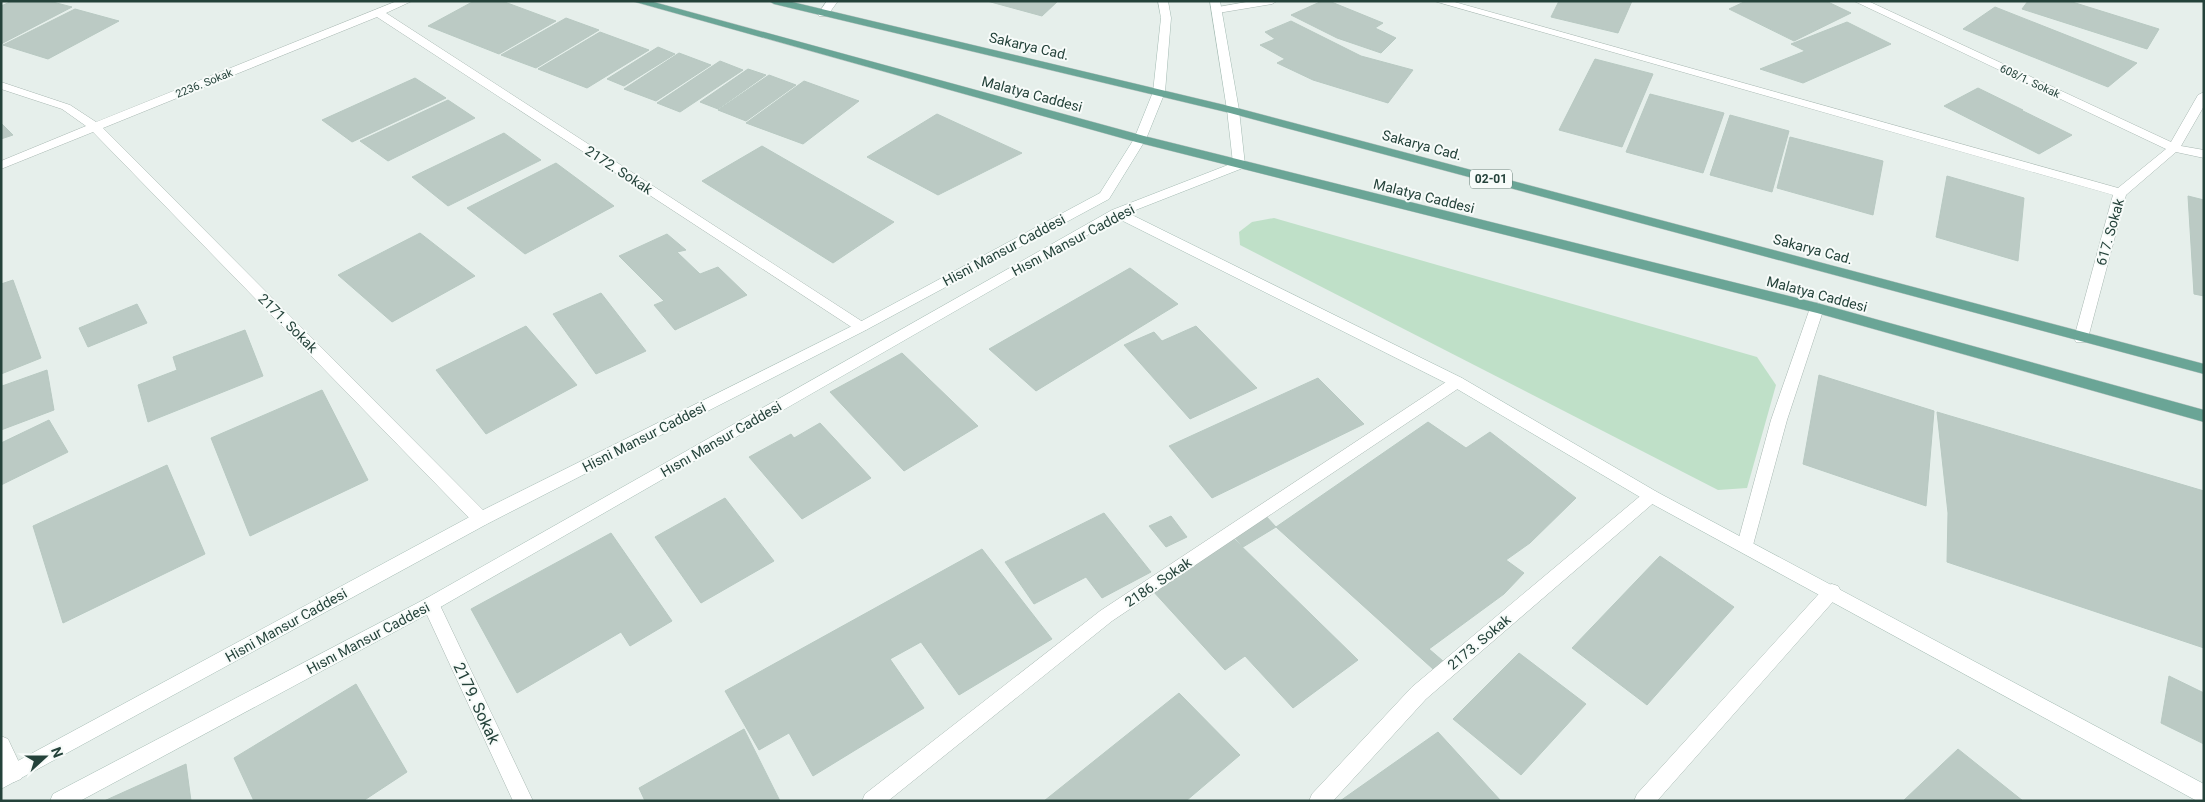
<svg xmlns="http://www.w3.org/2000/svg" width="2205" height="802" viewBox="0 0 2205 802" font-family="Roboto,sans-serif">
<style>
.green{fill:#bfe0c8}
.building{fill:#bbcac4;stroke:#b8c9c2}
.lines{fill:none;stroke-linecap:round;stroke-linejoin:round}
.street-casing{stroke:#a8b8b2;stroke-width:1}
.secondary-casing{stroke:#a4bbb3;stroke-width:1}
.primary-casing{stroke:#c2cac8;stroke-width:1}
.street{fill:#fff;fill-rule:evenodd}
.secondary{fill:#fff;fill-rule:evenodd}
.primary{fill:#6aa596;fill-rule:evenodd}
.labels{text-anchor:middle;stroke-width:4;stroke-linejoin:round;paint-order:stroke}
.far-street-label{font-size:11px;fill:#24423a;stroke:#f7fbf9}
.shield{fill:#f7fbf9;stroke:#637a73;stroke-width:1}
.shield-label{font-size:12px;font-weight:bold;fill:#24423a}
.street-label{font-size:14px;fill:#24423a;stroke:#f7fbf9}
.near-street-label{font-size:16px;fill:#24423a;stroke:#f7fbf9}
</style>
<rect width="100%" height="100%" fill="#e6efeb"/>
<path class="green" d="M1274,218L1757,357L1776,385L1747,488L1718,490L1240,245L1239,232L1252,222Z"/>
<path class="building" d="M12,1H49L72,7L1,44V6Z
M474,1H502L556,21L499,54L428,26Z
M987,1H1058L1042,16Z
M1322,1H1329L1383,23L1375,28L1396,38L1381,53L1337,38L1291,15Z
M1559,1H1632L1618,33L1551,17Z
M1746,1H1826L1851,13L1794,41L1729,9Z
M2028,1H2069L2159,29L2147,49L2022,9Z
M1995,7L2137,63L2108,87L1963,29Z
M75,9L119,21L48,59L3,45Z
M566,18L599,30L536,68L501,55Z
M1291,21L1361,56L1413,70L1388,103L1313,80L1277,63L1285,59L1260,45L1275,39L1265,32Z
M1847,22L1891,44L1803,83L1760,69L1805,51L1791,44Z
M600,32L649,50L587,88L538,69Z
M658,47L675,54L624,86L607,79Z
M679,53L711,65L656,101L624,89Z
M1595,59L1653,74L1622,147L1559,130Z
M720,61L743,70L680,112L657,103Z
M748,69L766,75L718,109L700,102Z
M769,75L796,85L746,121L718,110Z
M415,78L446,98L352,142L322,120Z
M804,81L859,101L803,144L746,123Z
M1978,88L2023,110H2021L2072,135L2039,154L1944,106Z
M1650,94L1724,113L1703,173L1626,152Z
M448,100L475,118L388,161L360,141Z
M937,114L1022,153L938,195L867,157Z
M1730,115L1789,131L1772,192L1710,175Z
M1,123L13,135L1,139Z
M504,133L541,160L448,206L412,177Z
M1790,137L1883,161L1873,215L1777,188Z
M762,146L894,222L833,263L702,181Z
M556,163L614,206L525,254L467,208Z
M1947,176L2024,198L2018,261L1936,237Z
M2188,196L2204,200V296L2194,294Z
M420,233L475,276L392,322L338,275Z
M667,234L686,250L677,252L700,274L718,267L747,295L675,330L654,305L664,301L619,256Z
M1130,268L1178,304L1036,391L989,349Z
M13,280L41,358L1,374V284Z
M601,293L646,351L596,374L553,314Z
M137,304L147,323L88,347L79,328Z
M526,326L577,385L486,434L436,370Z
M1196,326L1257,388L1190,419L1124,345L1154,332L1162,341Z
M245,330L263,376L148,422L138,385L177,370L173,357Z
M902,353L978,426L904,471L830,392Z
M47,370L54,410L1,430V379L2,386Z
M1819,375L1934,411L1926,506L1803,464Z
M1318,378L1364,424L1212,498L1169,446Z
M322,390L368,480L250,536L211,438Z
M1937,412L2204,491V648L1947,562L1948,513Z
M49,420L68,452L1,485V443Z
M1428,422L1466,448L1490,432L1576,498L1530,543L1506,560L1524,573L1504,594L1429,649L1443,661L1433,669L1276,527Z
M820,423L871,478L802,519L749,457L791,434L794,438Z
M167,465L205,554L63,623L33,526Z
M725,498L774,561L701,603L655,537Z
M1104,513L1151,572L1102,598L1086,577L1034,604L1005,562Z
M1265,515L1276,527L1243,547L1233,536Z
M1171,516L1187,537L1166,547L1149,526Z
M611,533L672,621L630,646L621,632L517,693L471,609Z
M1233,538L1358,660L1293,708L1245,656L1225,670L1152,590Z
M982,549L1052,639L959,695L921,642L890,659L924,708L813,776L789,733L759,750L725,691Z
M1660,556L1734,607L1647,705L1572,648Z
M1519,653L1586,704L1521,775L1453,719Z
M2169,676L2204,693V744L2161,723Z
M356,684L407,772L363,801H254L234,758Z
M1179,693L1240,755L1186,801H1044Z
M744,729L780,801H645L639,788Z
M1438,732L1501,801H1340Z
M1958,749L2023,801H1903Z
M186,764L191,801H104Z"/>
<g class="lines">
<g class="street-casing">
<path id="street" d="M397,1H412L386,13L866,324L868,327L866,330H856L377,17L103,128L487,514L489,519L487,524L481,526L475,524L93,132L1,169V161L86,126L62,109L1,89V82L70,105L96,122Z
M827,1H838L827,16H819L818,14Z
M1252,1H1277L1272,4L1218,13L1213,10L1218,7Z
M1434,1H1451L2118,188L2166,149L1854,1H1868L2171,142L2198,95L2204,92V106L2181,146L2204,150V158L2176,152L2126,195L2088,338L2086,342H2076L2074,338L2113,195Z
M1817,303L1822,305L1824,308L1787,420L1753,545L1751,550L1745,552L1739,550L1737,545L1771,420L1810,308L1812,305Z
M1457,377L1462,378L1464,382L1462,386L1112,621L888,801H862L865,794L1100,611L1452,378Z
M1651,490L1657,492L1659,496L1657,500L1426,699L1333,801H1309L1312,794L1412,687L1645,492Z
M1832,584L1838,586L1841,591L1838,596L1657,801H1634L1637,794L1826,586Z
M431,597L437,599L533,801H513L422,604L425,599Z
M1,736L8,739L24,773L21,779L14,782L7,779L1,767Z"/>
</g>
<g class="secondary-casing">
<path id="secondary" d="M1158,1H1168L1171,18L1165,92L1146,139L1109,199L866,330L487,524L1,789V770L475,514L856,324L1100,193L1134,139L1153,92L1161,18Z
M1210,1H1220L1239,110L1245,165L1243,168L1128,213L1462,378L1657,492L2204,784V801H2197L1645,500L1452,386L1117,218L437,609L80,801H50L53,794L425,599L1112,210L1233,163L1227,110Z"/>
</g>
<g class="primary-casing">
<path id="primary" d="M632,1H650L1144,136L1817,303L2204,410V422L1817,313L1136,142Z
M769,1H788L1237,108L2204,364V374L1230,113L774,4Z"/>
</g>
<use href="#street" class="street"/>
<use href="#secondary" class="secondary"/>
<use href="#primary" class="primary"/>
</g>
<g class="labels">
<g class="far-street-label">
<text transform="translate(2030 81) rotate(25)" y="4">608/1. Sokak</text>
<text transform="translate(204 83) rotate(-22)" y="4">2236. Sokak</text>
</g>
<rect class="shield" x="1470" y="169.5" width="42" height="19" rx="4"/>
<g class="shield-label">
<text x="1491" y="183">02-01</text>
</g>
<g class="street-label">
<text transform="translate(1029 46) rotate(13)" y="5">Sakarya Cad.</text>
<text transform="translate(1032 94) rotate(15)" y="5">Malatya Caddesi</text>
<text transform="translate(1422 145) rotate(15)" y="5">Sakarya Cad.</text>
<text transform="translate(619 170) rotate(33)" y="5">2172. Sokak</text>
<text transform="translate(1424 196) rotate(14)" y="5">Malatya Caddesi</text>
<text transform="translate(2110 232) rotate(-74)" y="5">617. Sokak</text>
<text transform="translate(1073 240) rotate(-28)" y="5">Hısnı Mansur Caddesi</text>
<text transform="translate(1813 249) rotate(15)" y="5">Sakarya Cad.</text>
<text transform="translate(1004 250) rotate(-28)" y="5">Hisni Mansur Caddesi</text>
<text transform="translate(1817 294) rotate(15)" y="5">Malatya Caddesi</text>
<text transform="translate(288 323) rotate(45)" y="5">2171. Sokak</text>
<text transform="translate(644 437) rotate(-27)" y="5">Hisni Mansur Caddesi</text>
<text transform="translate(721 439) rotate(-30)" y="5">Hısnı Mansur Caddesi</text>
<text transform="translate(1158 582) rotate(-34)" y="5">2186. Sokak</text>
<text transform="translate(286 625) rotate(-29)" y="5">Hisni Mansur Caddesi</text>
<text transform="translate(368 638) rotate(-28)" y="5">Hısnı Mansur Caddesi</text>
<text transform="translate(1479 642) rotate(-40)" y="5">2173. Sokak</text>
</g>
<g class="near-street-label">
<text transform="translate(477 703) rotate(65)" y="6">2179. Sokak</text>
</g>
</g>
<rect width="2205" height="802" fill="none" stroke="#24423a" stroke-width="5"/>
<g transform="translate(45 757) rotate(69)" stroke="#f7fbf9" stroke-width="4" paint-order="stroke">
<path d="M0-4L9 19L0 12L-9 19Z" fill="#24423a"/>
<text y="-8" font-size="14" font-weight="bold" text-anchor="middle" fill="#24423a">N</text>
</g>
</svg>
